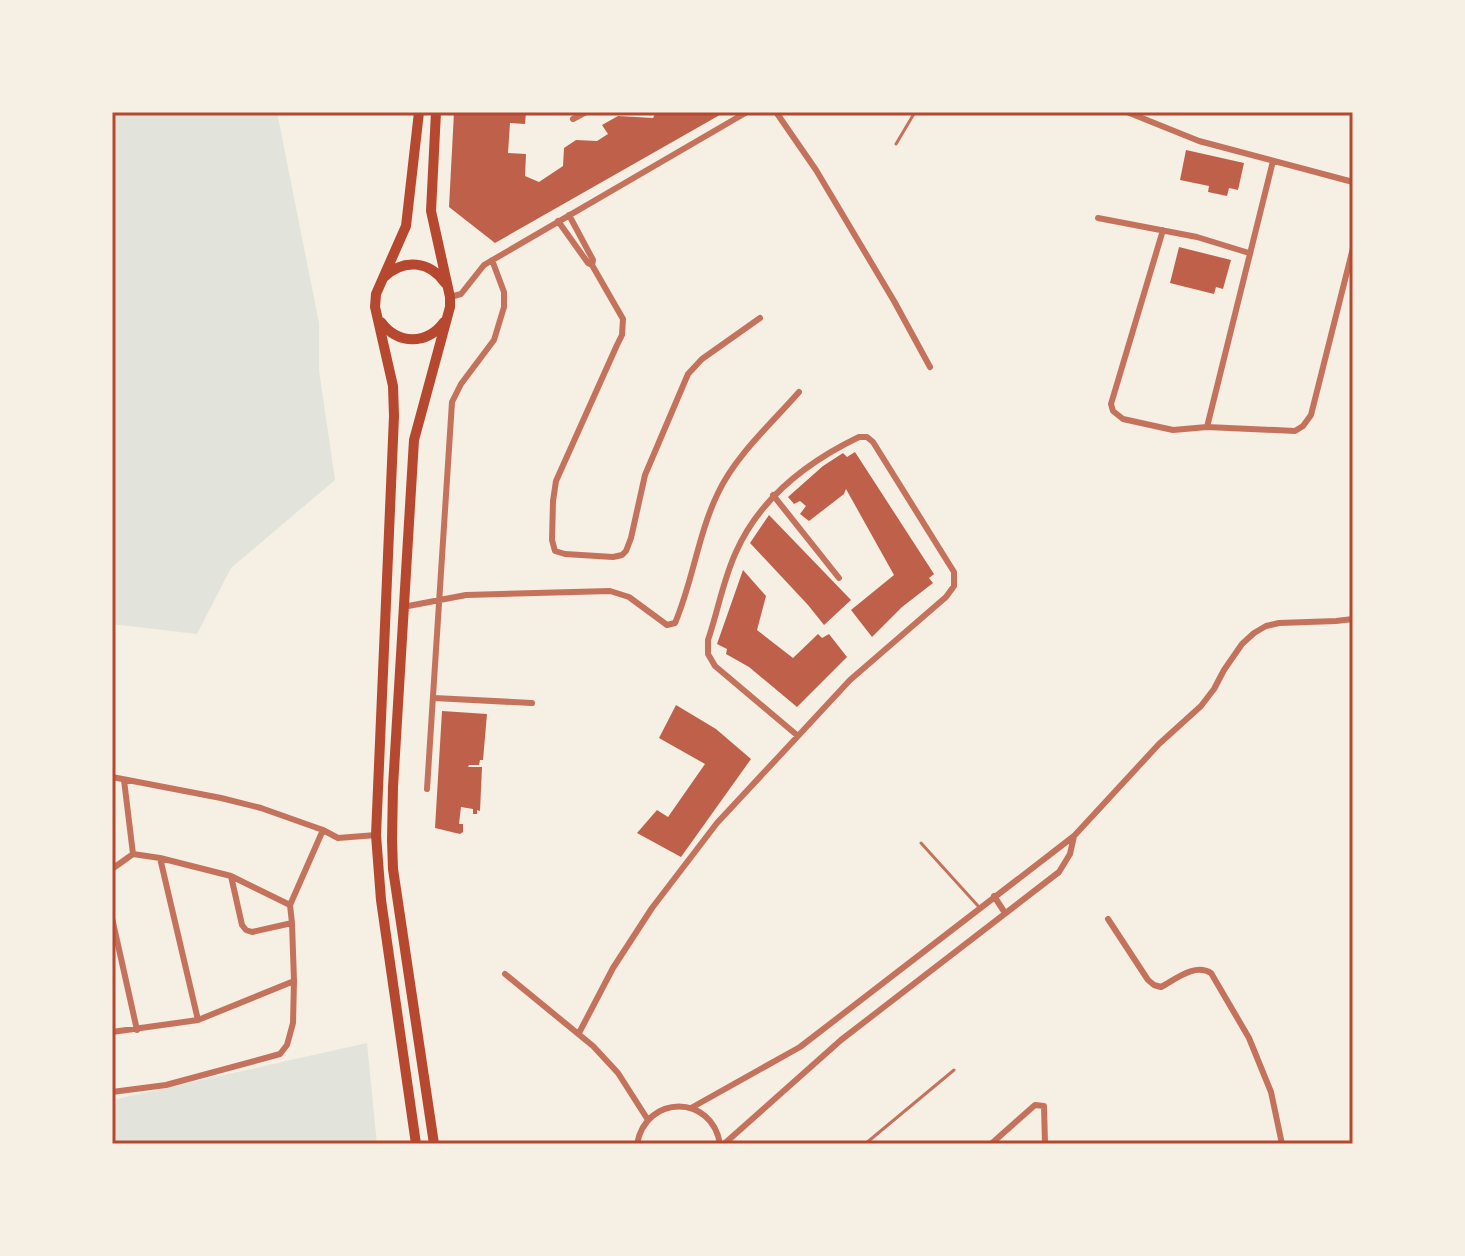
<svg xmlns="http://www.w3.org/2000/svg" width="1465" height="1256" viewBox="0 0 1465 1256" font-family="Mulish,sans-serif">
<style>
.green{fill:#e2e4dc}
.building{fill:#bf614a}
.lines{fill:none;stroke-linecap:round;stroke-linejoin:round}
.service{stroke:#c5725c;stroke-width:3}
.minor{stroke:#c5725c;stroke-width:6}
.primary{stroke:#b5482f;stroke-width:10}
.neatline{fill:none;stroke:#b5482f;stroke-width:3}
</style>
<rect width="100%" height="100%" fill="#f6efe4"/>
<path class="green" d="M112,112H277L319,323V370L335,480L231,568L197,634L112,624Z
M367,1043L377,1144H112V1100Z"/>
<path class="building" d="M454,112H526L525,124L510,123L508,153L526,154L525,176L539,182L563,166L564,148L576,140L597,141L608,134L602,125L618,116L653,118L656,112H725L495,243L449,207Z
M1186,150L1244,163L1238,190L1229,188L1227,196L1208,192L1209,186L1180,180Z
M1179,247L1231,260L1223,289L1216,287L1214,294L1170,283Z
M855,452L934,574L929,578L933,583L902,607L872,637L851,610L894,575L846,489L844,494L809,521L800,514L806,506L800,501L794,504L788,497L823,466L843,453L847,457Z
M769,515L851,600L824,625L808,605L750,543Z
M743,570L766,596L757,630L793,658L818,634L822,638L829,634L847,657L797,707L749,667L726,654L727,649L717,644Z
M676,705L716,729L751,759L681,857L637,833L657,810L668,817L705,764L659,738Z
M442,711L487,714L483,760H480L479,765H469L468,767H482L480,811L477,810V814H473V809L461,807L459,824H463V832L460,834L435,828Z"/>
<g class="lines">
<path class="service" d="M896,144L915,112
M921,843L979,907
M865,1144L954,1070"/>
<path class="minor" d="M776,112L816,170L894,301L930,367
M1127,112L1199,141L1353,182
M573,119L586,112
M569,215L593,260L592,265
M1098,218L1197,237L1249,253
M558,221L588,263L592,265L623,319L622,335L617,345L556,481L553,501L552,540L555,551L565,554L613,557L622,555L626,551L631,538L645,475L688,374L702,359L760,318
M1163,230L1111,404L1113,411L1123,419L1173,430L1207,427L1295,431L1303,426L1311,415L1353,248
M450,297L461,294L484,265L747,112
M1207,427L1273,161
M859,437H867L873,442L954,572V586L946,597L850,680L798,736L715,666L708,654V640C718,611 723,580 736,552C760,498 807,462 859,437Z
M773,495L839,578
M403,607L466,595L610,591L629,597L667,625L675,623C693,581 698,534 718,493C736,455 771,424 799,392
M434,698L532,703
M112,777L221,798L261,808L323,830L290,905
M124,780L133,854
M427,789L452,402L461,384L494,340L504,307V292L492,260
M323,830L338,838L376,835
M160,858L198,1020
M112,869L133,854L160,858L231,876L290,905L292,923
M994,896L1005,913
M112,918L137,1030
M1108,919L1148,980L1154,985L1161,987C1176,979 1195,963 1211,973L1249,1038L1271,1092L1282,1144
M505,974L593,1046L618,1073L648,1120
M112,1032L198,1020L294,981
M579,1033L613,968L652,908L717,823L798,736
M112,1092L166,1085L280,1054L287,1045L293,1023L294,981L292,923L252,932L246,930L242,925L231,876
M691,1108L800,1047L1074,836L1159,744L1201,706L1214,689L1224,670L1242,644L1254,633L1266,626L1279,623L1336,621L1353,619
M637,1144C646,1094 712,1094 720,1144
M724,1144L841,1040L1059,872L1070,854L1074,836
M991,1144L1035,1105L1044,1106L1045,1144"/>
<path class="primary" d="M384,277C404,258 430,261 445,283
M381,322C398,345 427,345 444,322
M416,1144L381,900L376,835L394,416L393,386L375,307L376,294L406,226L419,112
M434,1144L393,869L392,840L393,787L414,440L450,307V297L431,211L436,112"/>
</g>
<rect width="1465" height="1256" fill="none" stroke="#f6efe4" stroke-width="228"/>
<rect x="114" y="114" width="1237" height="1028" class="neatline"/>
</svg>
